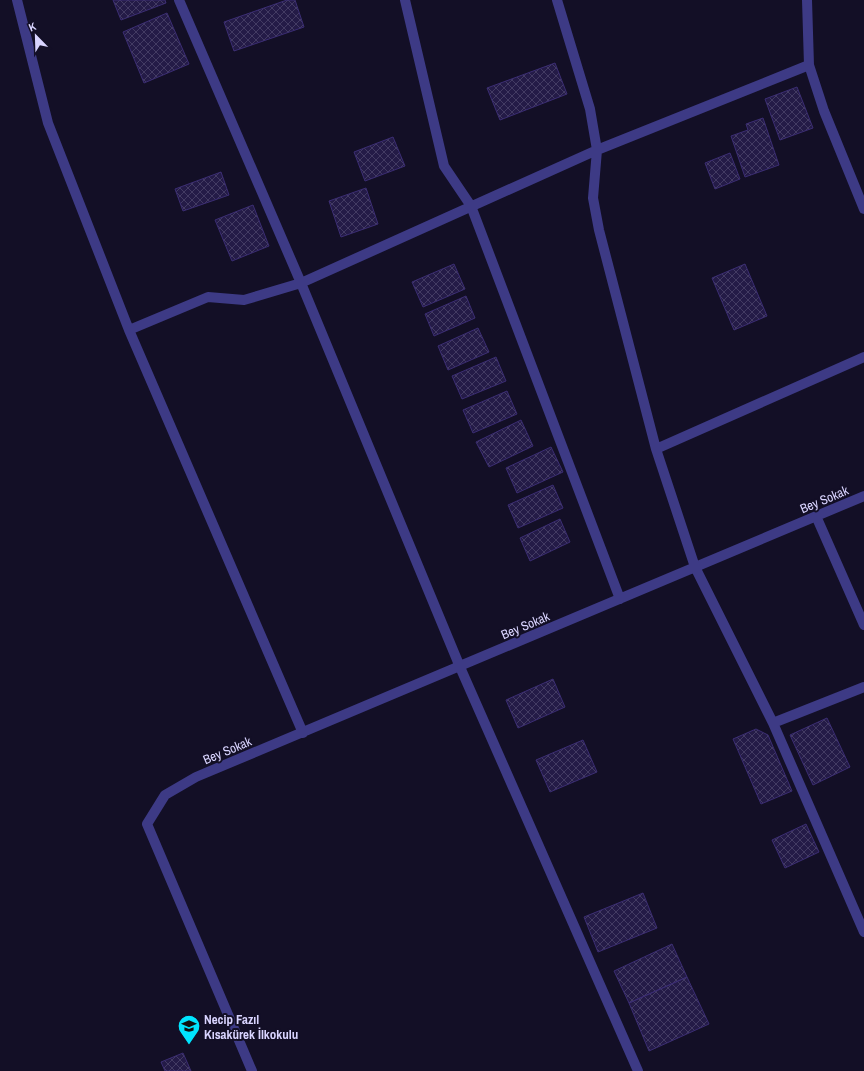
<svg xmlns="http://www.w3.org/2000/svg" width="864" height="1071" viewBox="0 0 864 1071" font-family="'Archivo Narrow',sans-serif">
<style>
.building{fill:url(#building-cross-hatch);stroke:#3b2d73}
.lines{fill:none;stroke-linecap:round;stroke-linejoin:round}
.street{stroke:#3d3a85;stroke-width:10}
.labels{text-anchor:middle;stroke-width:4;stroke-linejoin:round;paint-order:stroke}
.street-label{font-size:13px;fill:#d9d4ff;stroke:#130f26}
.poi-label{font-size:13px;font-weight:bold;fill:#d9d4ff;stroke:#130f26;text-anchor:start}
</style>
<defs>
<pattern id="building-cross-hatch" width="8" height="8" patternUnits="userSpaceOnUse"><rect width="8" height="8" fill="#241b47"/><path d="M0 0l8 8M0 8l8-8" fill="none" stroke="#433b63"/></pattern>
</defs>
<rect width="100%" height="100%" fill="#130f26"/>
<path class="building" d="M113,0H165L166,3L121,20Z
M287,0H295L304,27L234,51L224,22Z
M167,13L189,64L144,83L123,32Z
M555,63L567,94L500,120L487,88Z
M797,87L813,128L780,140L765,99Z
M763,118L779,165L745,177L731,136L748,130L746,124Z
M393,137L405,166L365,181L354,152Z
M730,153L740,179L715,189L705,163Z
M221,172L229,195L183,211L175,189Z
M366,188L378,224L341,237L329,201Z
M253,205L269,246L232,261L215,220Z
M454,264L465,289L423,307L412,282Z
M745,264L767,316L734,330L712,278Z
M466,296L475,318L434,336L425,314Z
M478,328L489,352L448,370L438,346Z
M496,357L506,381L462,399L452,376Z
M507,391L517,414L473,433L463,410Z
M521,420L533,446L489,467L476,442Z
M551,447L563,472L517,493L506,468Z
M553,485L563,508L518,528L508,505Z
M560,519L570,542L530,561L520,538Z
M553,679L565,707L518,728L506,700Z
M827,718L850,767L813,785L790,735Z
M756,729L768,735L792,791L761,804L733,739Z
M583,740L597,772L550,792L536,760Z
M806,824L819,852L785,868L772,840Z
M643,893L657,928L598,952L584,917Z
M672,944L687,977L629,1003L614,971Z
M687,977L709,1024L649,1051L629,1003Z
M183,1053L191,1071H165L161,1062Z"/>
<g class="lines">
<path class="street" d="M17,0L48,123L129,330L303,733
M179,0L301,283L460,667L638,1071
M405,0L444,166L471,206L620,599
M557,0L590,109L597,150L593,198L599,230L656,449L695,567L773,723L864,932
M807,0L809,65L824,111L864,209
M129,330L208,297L244,300L301,283L597,150L809,65
M656,449L864,357
M816,516L864,625
M773,723L864,687
M252,1071L147,824L165,795L196,777L864,496"/>
</g>
<defs>
<g id="school-pin" transform="scale(1.15)"><path d="M0 17L-7.5 6A9.5 9.5 0 1 1 7.5 6Z" fill="#00e5ff" stroke="#130f26"/><path d="M0-5L7-2L0 1L-7-2ZM-4 1L0 2.5L4 1V4Q0 6-4 4Z" fill="#111"/></g>
</defs>
<g fill-rule="evenodd">
<use href="#school-pin" x="189" y="1026"/>
</g>
<g class="labels">
<g class="street-label">
<text transform="translate(824 499) rotate(-23)" y="5">Bey Sokak</text>
<text transform="translate(525 625) rotate(-23)" y="5">Bey Sokak</text>
<text transform="translate(227 750) rotate(-23)" y="5">Bey Sokak</text>
</g>
<g class="poi-label">
<text x="204" y="1024">Necip Fazıl<tspan x="204" dy="15">Kısakürek İlkokulu</tspan></text>
</g>
</g>
<g transform="translate(36 36) rotate(337)" stroke="#130f26" stroke-width="3" paint-order="stroke">
<path d="M0-3L7 15L0 10L-7 15Z" fill="#d9d4ff"/>
<text y="-6" font-size="11" font-weight="bold" text-anchor="middle" fill="#d9d4ff">K</text>
</g>
</svg>
